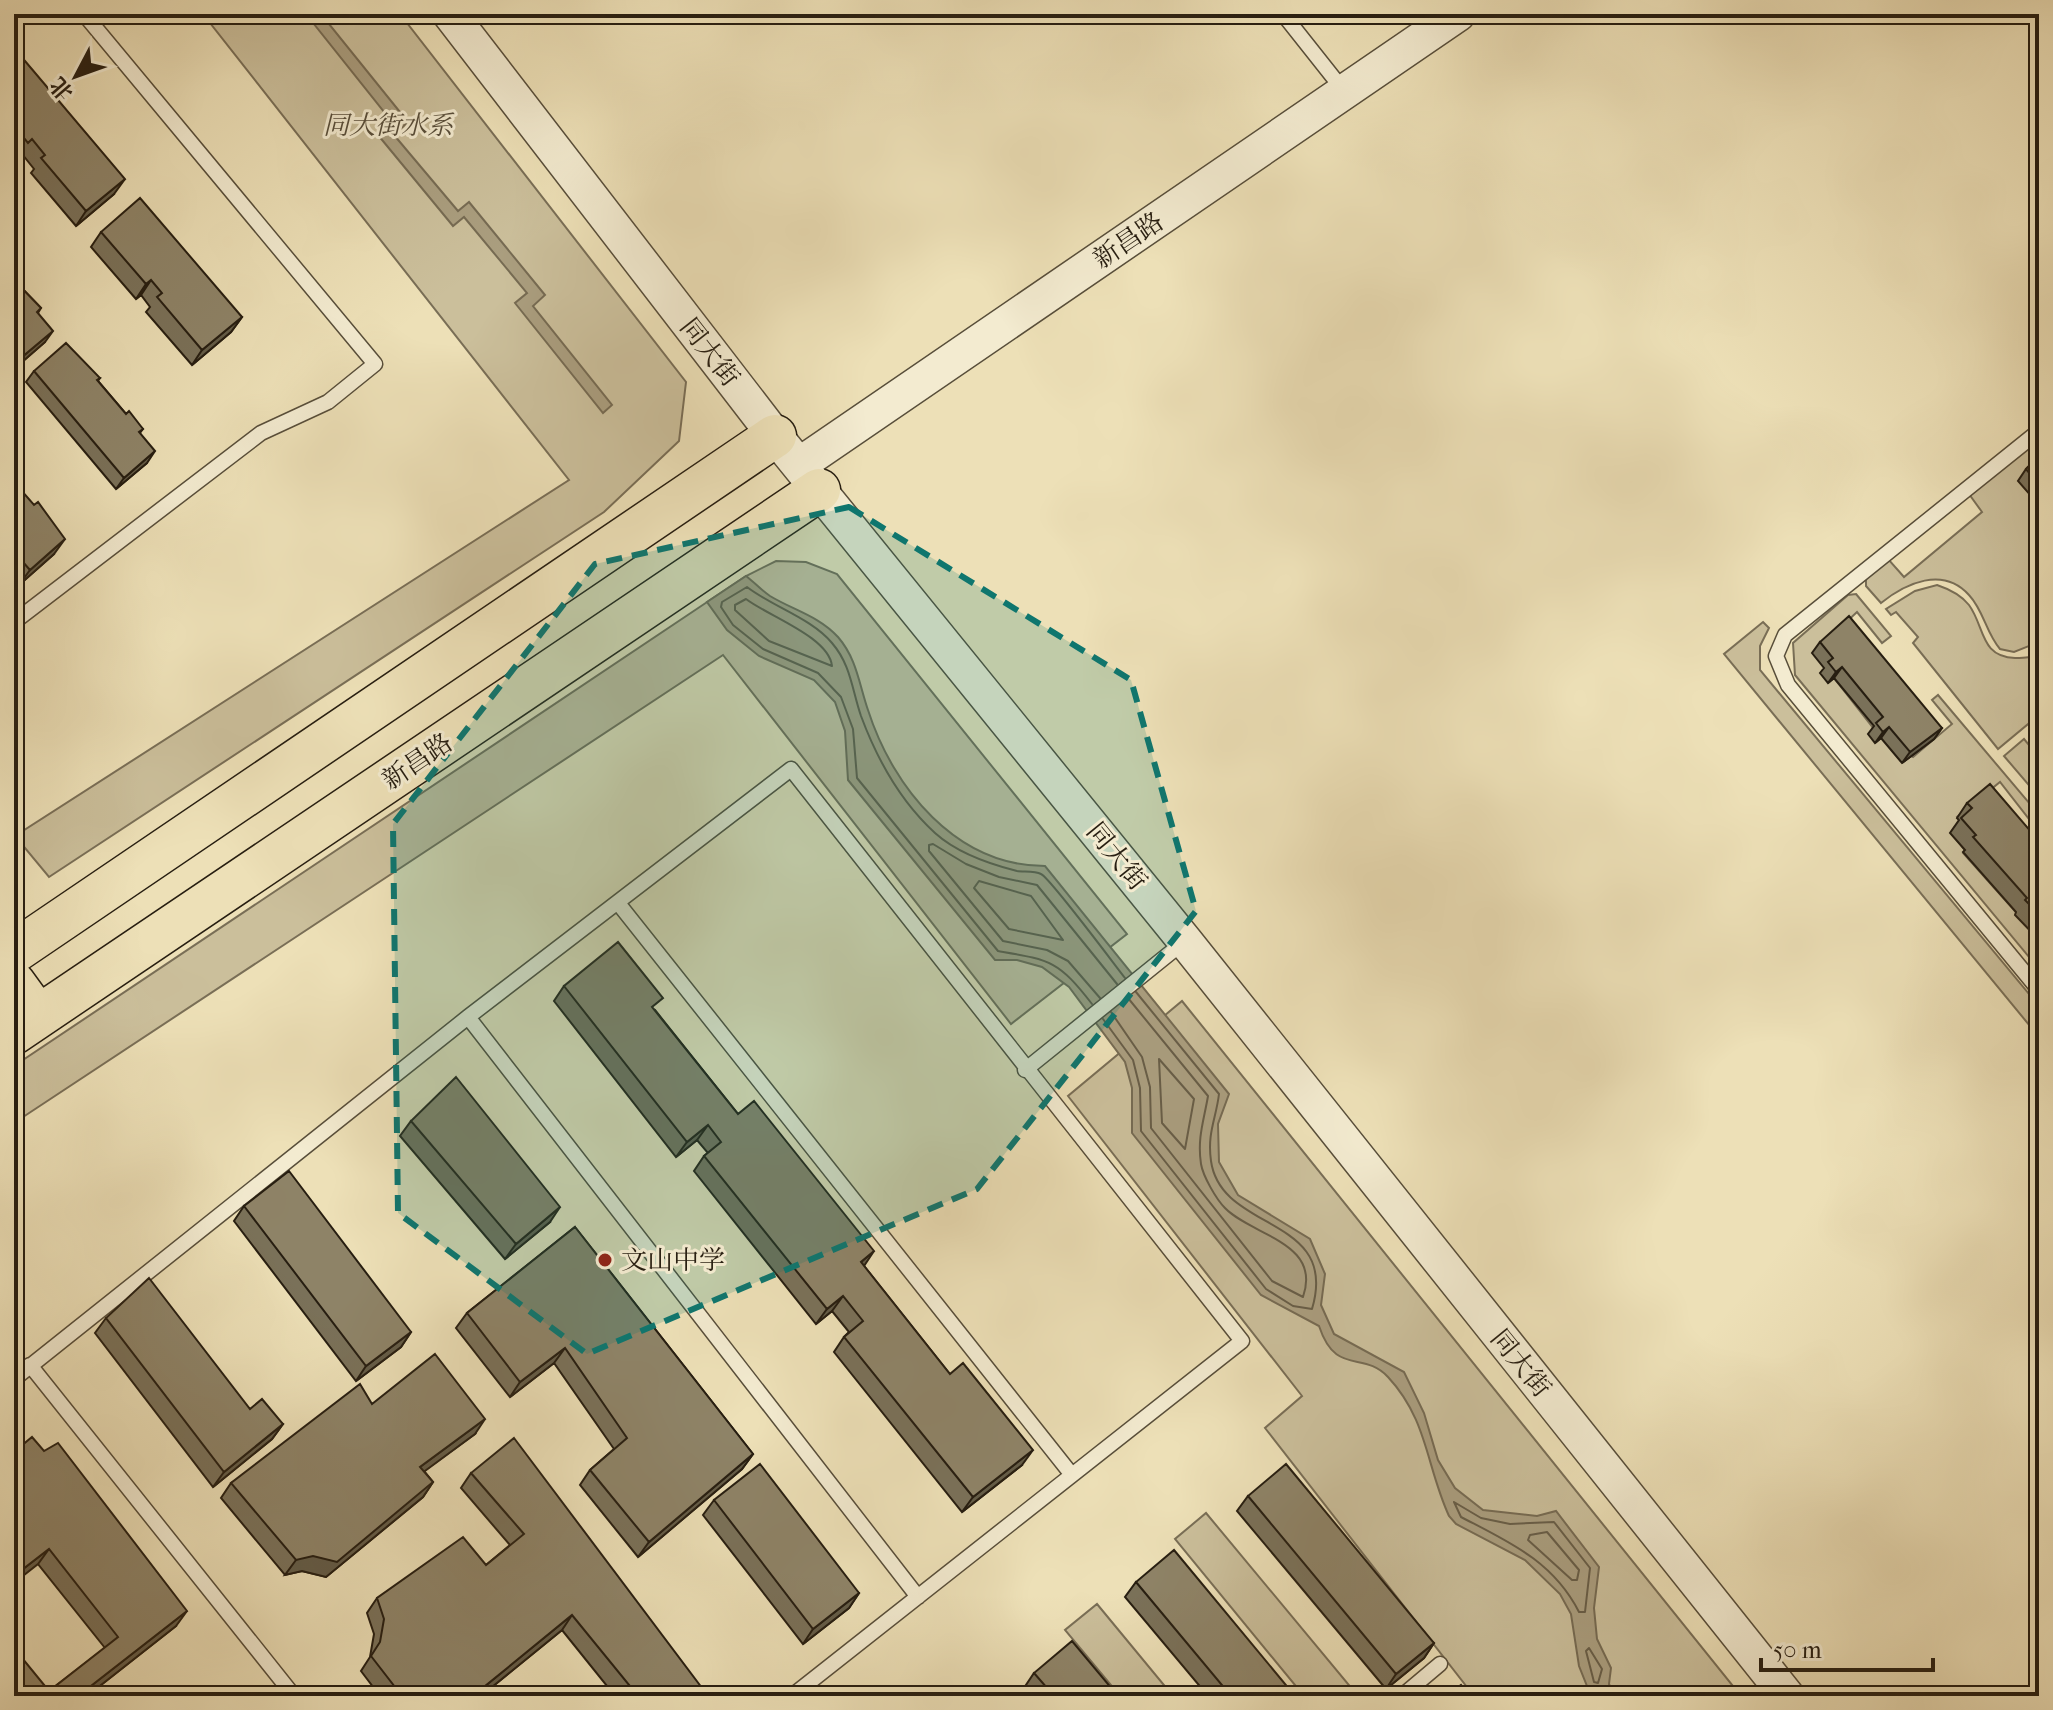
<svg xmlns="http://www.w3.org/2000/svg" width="2053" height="1710" viewBox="0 0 2053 1710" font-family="'IM FELL French Canon','Noto Serif SC',serif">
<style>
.green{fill:#cbbf9b;stroke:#796e56;stroke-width:2}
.water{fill:#aa9e7f;stroke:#766b53;stroke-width:2}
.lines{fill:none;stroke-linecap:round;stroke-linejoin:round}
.shore{stroke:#685e48;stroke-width:2}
.service-casing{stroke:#584e3a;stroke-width:17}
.tertiary-casing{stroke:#584e3a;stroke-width:37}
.primary-casing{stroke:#271e11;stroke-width:45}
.service{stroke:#f3ebd0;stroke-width:14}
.tertiary{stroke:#f3ebd0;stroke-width:34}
.primary{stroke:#ede0b7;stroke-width:42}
.wall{fill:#7a7159;stroke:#271e11;stroke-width:2}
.shaded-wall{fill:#635c48;stroke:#271e11;stroke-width:2}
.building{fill:#8e8367;stroke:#271e11;stroke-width:2}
.marked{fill:#0f766e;fill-opacity:0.2;stroke:#0f766e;stroke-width:6;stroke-dasharray:16 10;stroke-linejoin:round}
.poi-dot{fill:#8f2418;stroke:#f3ebd0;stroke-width:3}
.labels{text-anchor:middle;stroke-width:6;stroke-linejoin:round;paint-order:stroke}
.park-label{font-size:26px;font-style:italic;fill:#584e3a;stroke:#f3ebd0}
.street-label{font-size:26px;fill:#271e11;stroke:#f3ebd0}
.poi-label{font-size:26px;fill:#271e11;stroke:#f3ebd0;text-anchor:start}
</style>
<rect width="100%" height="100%" fill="#ede0b7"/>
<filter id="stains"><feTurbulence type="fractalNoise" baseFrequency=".0025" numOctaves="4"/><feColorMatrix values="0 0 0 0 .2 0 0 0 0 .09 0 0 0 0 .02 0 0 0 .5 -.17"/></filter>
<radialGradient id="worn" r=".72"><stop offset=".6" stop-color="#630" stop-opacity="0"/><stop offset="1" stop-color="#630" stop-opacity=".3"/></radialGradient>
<path class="green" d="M203,14H400L686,382L679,441L604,512L49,877L15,836L569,480Z
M2039,440V466L2019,481L2039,505V642L2014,652L2000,649C1986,633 1984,611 1969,595C1943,566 1906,583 1881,603L1866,586V578L1889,560L1904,577L1982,512L1969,494Z
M776,561L806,562L837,574L1127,934L1011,1024L723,655L14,1123V1066L746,576Z
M1937,585C1949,589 1961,595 1969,605C1985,627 1980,657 2015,658C2025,658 2032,658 2039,652V715L1998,749L1913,643L1918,637L1896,612L1891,615L1886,609L1915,591Z
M1856,594L1891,636L1882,643L1857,612L1841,627L1834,678L1881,738L1913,757L1952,724L1932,700L1938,695L2035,810L2029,819L2000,782L1957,817L1961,823L1951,833L1965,850L1963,853L2039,938V969L1795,675L1793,643L1848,595Z
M1763,622L1769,628L1760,646V670L2039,1006V1037L1724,654Z
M2024,739L2039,757V786L2033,790L2004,756Z
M1182,1001L1741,1696H1474L1265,1428L1302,1396L1068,1096Z
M1206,1513L1358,1696H1304L1175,1539Z
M1097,1604L1173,1696H1120L1065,1630Z"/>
<path class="water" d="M306,14H321L408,122L394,135L458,211L469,202L545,295L533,306L612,405L603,413L515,303L527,293L464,217L453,226L378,135L392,122Z
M746,576C754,582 761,590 770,596C793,610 819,616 838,637C857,659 859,684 868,710C893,788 956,866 1045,866L1229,1094L1218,1124L1219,1162L1238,1195L1310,1239L1325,1274L1321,1305L1334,1334L1404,1372L1424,1413L1438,1460L1455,1488L1483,1510L1537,1516L1556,1511L1599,1567L1594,1608L1597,1639L1611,1668L1609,1684L1614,1696H1591L1579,1666L1571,1614L1560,1594L1525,1560L1456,1524L1449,1516C1426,1466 1428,1420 1388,1377C1363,1350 1336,1377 1319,1326L1261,1295L1132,1133V1088L1125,1062L1069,987L1042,967L1017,960H995L848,780L845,731L835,702L814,680L759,656L727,630L707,602Z"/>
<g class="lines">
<path class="shore" d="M746,599C768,616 829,637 832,666L769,641L735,610V605Z
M979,881L1031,896L1063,940L1009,929L974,888Z
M1100,998L1068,961L1047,950L1003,941L929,851V845L933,844L966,864L999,877L1037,885L1117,984
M1092,1004C1058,960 1050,960 998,951L857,778L853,729L841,697L818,673L763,649L733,625L721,607L722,602L747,587C773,607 811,618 832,643C851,665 852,690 861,716C877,759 900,801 935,833C956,852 989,864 1017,871C1023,872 1035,871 1041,874C1050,878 1114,964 1125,978
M1111,1012L1142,1057L1150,1087L1151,1128L1272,1281L1303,1297C1322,1242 1252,1236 1225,1208C1216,1199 1203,1176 1201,1164C1197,1138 1204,1120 1208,1096L1128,998
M1103,1019L1133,1060L1140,1088L1141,1131L1266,1289L1293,1306L1312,1309C1340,1215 1221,1233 1211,1161C1207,1133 1216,1119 1219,1094L1136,992
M1159,1059L1194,1099L1185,1149L1162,1123Z
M1454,1502L1481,1518L1510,1524L1554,1522L1590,1568L1585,1612H1579C1553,1561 1509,1542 1461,1517Z
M1547,1532L1579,1570L1577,1580H1572L1528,1540L1530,1535Z
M1589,1648L1602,1669L1598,1683L1594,1682L1586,1651Z"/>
<g class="service-casing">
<path id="service" d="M1283,14L1344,91
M2039,431L1785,635L1776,656L1788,685L2039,990
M14,622L261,433L328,402L375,364L84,14
M618,903L1072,1475
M468,1017L918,1597
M1025,1070L1185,941
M30,1365L294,1696
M14,1379L468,1017L791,769L1242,1341L792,1696
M1402,1696L1440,1664"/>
</g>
<g class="tertiary-casing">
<path id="tertiary" d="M450,14L775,436L1185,941L1787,1696
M799,465L1458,14"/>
</g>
<g class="primary-casing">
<path id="primary" d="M14,952L775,436
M14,983L38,1016
M14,1033L819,490"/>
</g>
<use href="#service" class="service"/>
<use href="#tertiary" class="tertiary"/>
<use href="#primary" class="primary"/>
</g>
<path class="wall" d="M14,48L114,194L76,226L31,173L34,169L22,154L18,158L14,153Z
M101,232L242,317L231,332L192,365L146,312L150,307L141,295L136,299L91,247Z
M14,280L41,308L38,313L45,342L14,369Z
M34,371L100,378L98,381L126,414L143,429L140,433L147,463L116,489L26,382Z
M2039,456V505L2018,481L2026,469Z
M14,482L54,554L19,585L14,579Z
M1820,642L1942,728L1934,739L1902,763L1881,738L1875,743L1868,734L1874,726L1834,678L1828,683L1820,673L1824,668L1812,653Z
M1967,803L2039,841V940L2015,915L2016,912L1963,852L1965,850L1950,833L1959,820L1957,818Z
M564,986L655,1010L738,1114L864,1266L1022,1465L962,1512L834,1352L844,1337L849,1332L832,1311L816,1324L694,1171L704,1156L708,1153L697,1140L676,1157L554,1001Z
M411,1121L550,1222L505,1259L400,1136Z
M244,1206L411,1332L401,1347L356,1381L234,1221Z
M575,1227L753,1454L742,1469L638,1557L580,1485L590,1470L614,1449L554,1363L510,1397L456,1328L467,1313Z
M106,1318L250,1409L283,1424L272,1439L213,1487L95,1333Z
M372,1404L475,1434L424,1471L433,1482L423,1497L326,1577L302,1571L285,1575L221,1498L231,1483Z
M14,1452L176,1626L87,1696H14L49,1691L105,1648L38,1564Z
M471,1473L708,1696H615L562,1630L482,1695L483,1696H380L361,1671L370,1657L374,1634L367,1613L377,1598L486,1565L510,1545L461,1488Z
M1248,1496L1434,1643L1424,1658L1386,1689L1237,1511Z
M714,1500L859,1593L849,1608L803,1644L703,1515Z
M1136,1582L1295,1696H1208L1125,1597Z
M1034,1673L1118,1696H1031L1024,1688Z"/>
<path class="shaded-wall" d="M125,179L114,194L76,226L86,211Z
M151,280L141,295L136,299L146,284Z
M242,317L231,332L192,365L202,350Z
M53,331L45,342L14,369L22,357Z
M155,451L147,463L116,489L124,478Z
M65,539L54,554L19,585L30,570Z
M1842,667L1834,678L1828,683L1836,672Z
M1889,727L1881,738L1875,743L1883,732Z
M1942,728L1934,739L1902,763L1910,752Z
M708,1125L697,1140L676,1157L687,1142Z
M560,1207L550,1222L505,1259L516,1244Z
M874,1251L864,1266L861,1262Z
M843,1296L832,1311L816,1324L827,1309Z
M411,1332L401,1347L356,1381L366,1366Z
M565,1348L554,1363L510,1397L520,1382Z
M485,1419L475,1434L410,1482L420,1467Z
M283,1424L272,1439L213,1487L224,1472Z
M1033,1450L1022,1465L962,1512L973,1497Z
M753,1454L742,1469L638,1557L649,1542Z
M433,1482L423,1497L326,1577L302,1571L285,1575L296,1560Z
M49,1549L38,1564L14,1583V1576Z
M859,1593L849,1608L803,1644L813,1629Z
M187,1611L176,1626L87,1696H78Z
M572,1615L562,1630L481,1696L479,1691Z
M1434,1643L1424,1658L1386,1689L1396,1674Z"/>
<path class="building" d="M14,48L125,179L86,211L41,158L45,155L32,139L28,143L14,126Z
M140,198L242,317L202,350L157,297L162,293L151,280L146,284L101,232Z
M14,280L41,308L37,312L53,331L22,357L14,348Z
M66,343L100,378L97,380L126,414L129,411L143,429L139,432L155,451L124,478L34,371Z
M2039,456V485L2026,469Z
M14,482L34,505L38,502L65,539L30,570L14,552Z
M1849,616L1942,728L1910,752L1889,727L1883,732L1876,723L1883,717L1842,667L1836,672L1828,662L1833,658L1820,642Z
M1990,784L2039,841V914L2025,900L2027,898L1973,837L1976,835L1961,818L1972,808L1967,803Z
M618,942L663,998L652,1007L738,1114L754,1101L874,1251L861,1262L950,1374L963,1363L1033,1450L973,1497L844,1337L863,1321L843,1296L827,1309L704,1156L721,1142L708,1125L687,1142L564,986Z
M456,1077L560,1207L516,1244L411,1121Z
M289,1171L411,1332L366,1366L244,1206Z
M575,1227L753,1454L649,1542L590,1470L627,1438L565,1348L520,1382L467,1313Z
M149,1278L250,1409L262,1399L283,1424L224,1472L106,1318Z
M435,1354L485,1419L420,1467L433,1482L337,1562L313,1556L296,1560L231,1483L360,1384L372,1404Z
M32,1437L44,1451L58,1443L187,1611L78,1696H14V1648L49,1691L118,1637L49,1549L14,1576V1452Z
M514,1438L708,1696H638L572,1615L479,1691L483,1696H402L371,1656L380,1642L384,1619L377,1598L463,1537L486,1565L524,1534L471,1473Z
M760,1464L859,1593L813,1629L714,1500Z
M1286,1464L1434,1643L1396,1674L1248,1496Z
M1174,1550L1295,1696H1231L1136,1582Z
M1072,1641L1118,1696H1054L1034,1673Z
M1461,1685L1470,1696H1447Z"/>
<path class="marked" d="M849,507L1131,680L1196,911L977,1189L587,1354L398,1213L393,824L595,564Z"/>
<circle class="poi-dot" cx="605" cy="1260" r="8"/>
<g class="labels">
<g class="park-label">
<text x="388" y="134">同大街水系</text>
</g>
<g class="street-label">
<text transform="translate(1128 240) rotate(-34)" y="9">新昌路</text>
<text transform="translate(710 352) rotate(52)" y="9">同大街</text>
<text transform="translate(417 761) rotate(-34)" y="9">新昌路</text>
<text transform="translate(1117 856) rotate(51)" y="9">同大街</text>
<text transform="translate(1521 1363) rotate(51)" y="9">同大街</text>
</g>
<g class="poi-label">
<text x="621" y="1269">文山中学</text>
</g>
</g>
<rect width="2053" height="1710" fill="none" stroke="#ede0b7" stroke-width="48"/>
<rect x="16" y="16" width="2021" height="1678" fill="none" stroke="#271e11" stroke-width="4"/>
<rect x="24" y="24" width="2005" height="1662" fill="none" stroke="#271e11" stroke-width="2"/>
<g transform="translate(76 76) rotate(229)" stroke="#f3ebd0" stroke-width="6" paint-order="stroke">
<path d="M0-6L14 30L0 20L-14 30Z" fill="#271e11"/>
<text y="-12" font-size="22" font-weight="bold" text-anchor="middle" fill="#271e11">北</text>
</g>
<path d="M1761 1658v12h172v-12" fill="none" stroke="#271e11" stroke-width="4"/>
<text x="1773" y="1658" font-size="24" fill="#271e11" stroke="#f3ebd0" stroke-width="6" paint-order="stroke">50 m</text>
<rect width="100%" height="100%" filter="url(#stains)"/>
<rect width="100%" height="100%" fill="url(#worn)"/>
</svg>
